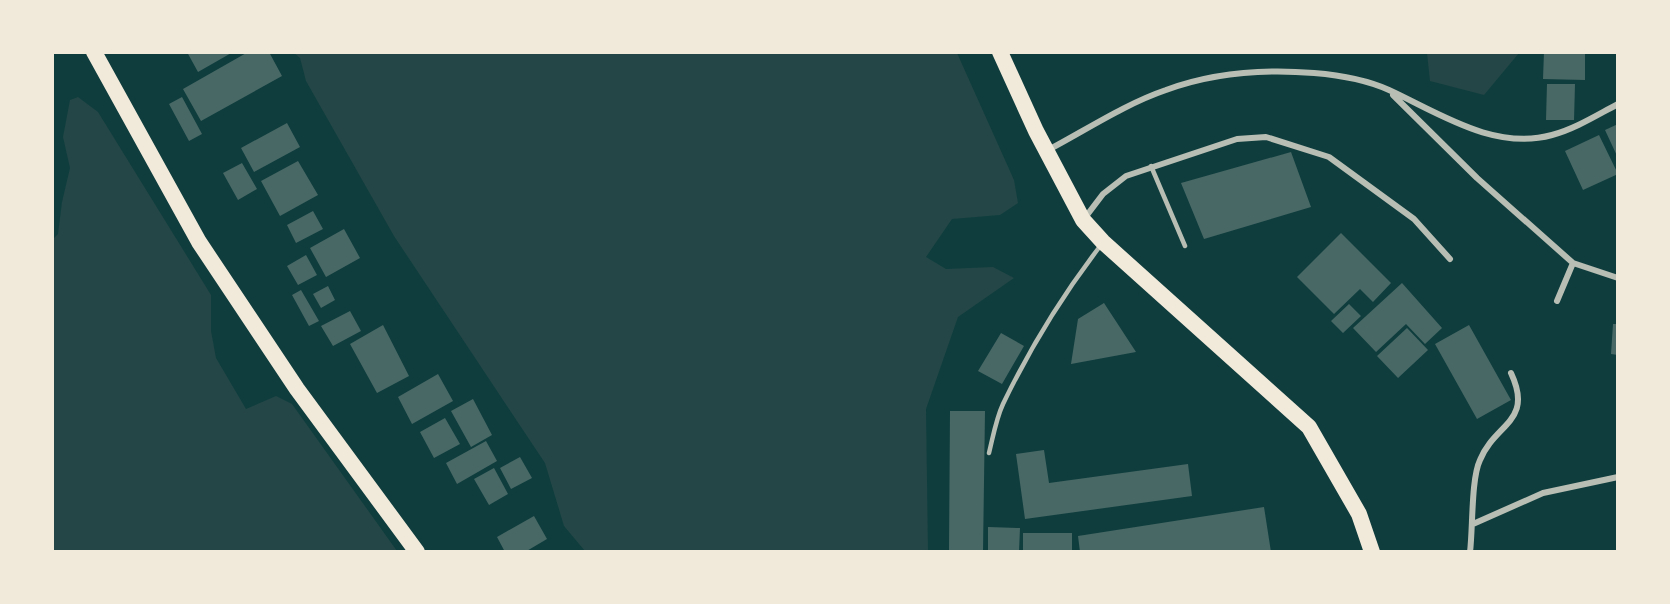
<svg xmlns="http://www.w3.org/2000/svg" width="1670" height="604" viewBox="0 0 1670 604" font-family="Poppins,sans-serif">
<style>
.green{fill:#244646}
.building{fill:#486865}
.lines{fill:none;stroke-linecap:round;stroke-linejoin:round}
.service{stroke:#b8beb3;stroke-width:4.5}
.minor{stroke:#b8beb3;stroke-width:6}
.trunk{stroke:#f1e9da;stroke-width:16}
</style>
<rect width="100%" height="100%" fill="#0f3d3e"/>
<path class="green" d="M294,53H957L1014,180L1018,203L1000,215L952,219L926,257L946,269L993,267L1014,278L958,317L926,409L928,551H585L564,526L545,463L394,236L306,81L300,58Z
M1427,53H1519L1484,95L1430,81Z
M78,97L98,112L211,295V331L216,358L246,409L276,396L292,404L397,551H53V239L58,234L62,202L70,168L63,137L70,100Z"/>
<path class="building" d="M187,52H233L198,72Z
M248,52H269L282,76L201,121L183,89Z
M1544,52H1585V80L1543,79Z
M1547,84H1575L1574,120H1546Z
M182,97L202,134L189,141L169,104Z
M287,123L300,147L254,172L241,148Z
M1618,124V158L1605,130Z
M1599,135L1618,174L1583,190L1565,151Z
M1291,152L1311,207L1204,239L1181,183Z
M298,161L318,195L280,216L261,181Z
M242,163L257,189L238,200L223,173Z
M313,211L323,229L296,243L287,225Z
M344,229L360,258L326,277L310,248Z
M1341,233L1391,283L1373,302L1360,289L1334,314L1297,277Z
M306,255L317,275L298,285L287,266Z
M1402,283L1442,328L1425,344L1406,324L1376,352L1353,328Z
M328,286L335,300L321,308L313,294Z
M301,290L319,321L309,326L292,295Z
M1104,303L1136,352L1071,364L1078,319Z
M1349,304L1361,316L1343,333L1331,321Z
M350,311L361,331L333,346L321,326Z
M1613,324H1618V355L1611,354Z
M383,325L409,376L377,393L350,344Z
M1469,325L1511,400L1477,419L1435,344Z
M1407,328L1428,350L1398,378L1377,356Z
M1001,333L1024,346L1002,384L978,371Z
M438,374L453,401L412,424L398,397Z
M473,399L492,435L471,447L451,411Z
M950,411H985L983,552H949Z
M445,418L460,444L434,458L420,432Z
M486,441L497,461L457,484L446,463Z
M1044,450L1049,483L1188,464L1192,496L1025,519L1016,454Z
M520,457L532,478L511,489L500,468Z
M494,468L508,494L489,505L474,479Z
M1264,507L1271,552H1080L1078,536Z
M534,516L547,539L525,552H505L497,537Z
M988,527L1020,528L1019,552H988Z
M1023,533H1072V552H1023Z"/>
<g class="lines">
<path class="service" d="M1151,166L1185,246
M989,453C993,437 996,419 1003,404C1030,348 1064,293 1101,245"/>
<path class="minor" d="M1393,95L1477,178L1573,263L1618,278
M1048,150C1086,130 1125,104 1166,90C1212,73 1265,69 1314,73C1338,75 1367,80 1389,90C1439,113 1494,151 1552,135C1575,129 1597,115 1618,104
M1084,219L1103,194L1126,176L1237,139L1266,137L1329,157L1414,219L1450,259
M1557,301L1573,263
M1473,524L1543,493L1618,477
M1470,552C1473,528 1471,479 1480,460C1495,423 1534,422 1511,373"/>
<path class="trunk" d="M94,52L199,242L297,389L417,552
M1000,52L1036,131L1083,220L1103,242L1309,427L1359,514L1372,552"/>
</g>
<rect width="1670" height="604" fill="none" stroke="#f1e9da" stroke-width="108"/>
</svg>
